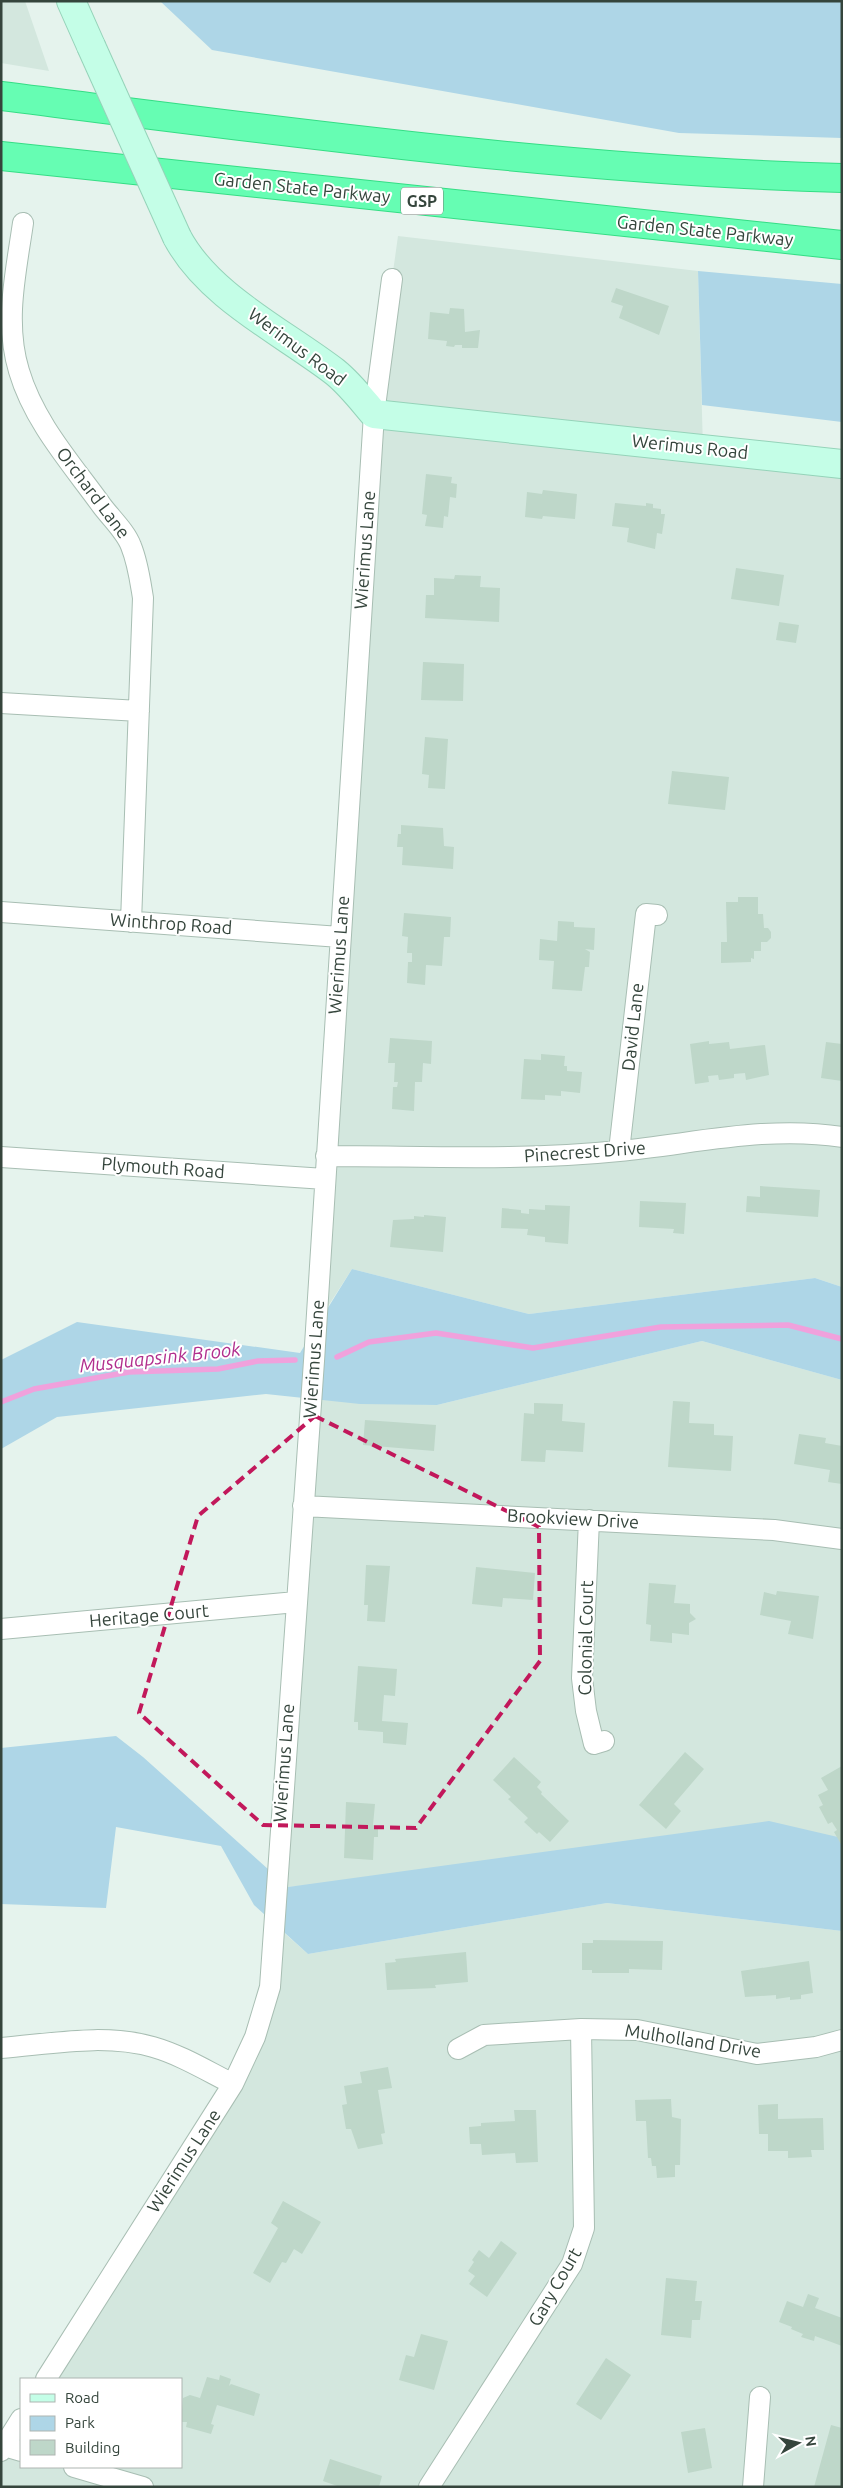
<svg xmlns="http://www.w3.org/2000/svg" width="843" height="2488" viewBox="0 0 843 2488" font-family="Ubuntu,sans-serif">
<style>
.residential{fill:#d3e7de}
.green{fill:#aed6e7}
.lines{fill:none;stroke-linecap:round;stroke-linejoin:round}
.stream{stroke:#f0a1dc;stroke-width:5.5}
.building{fill:#bed7c9}
.street-casing{stroke:#a8beb3;stroke-width:22}
.secondary-casing{stroke:#95d3b9;stroke-width:30}
.highway-casing{stroke:#35dd85;stroke-width:30}
.street{stroke:#fff;stroke-width:20}
.secondary{stroke:#c4fee7;stroke-width:28}
.highway{stroke:#66fdb3;stroke-width:28}
.secondary-bridge-casing{stroke:#95d3b9;stroke-width:30;stroke-linecap:butt}
.secondary-bridge{stroke:#c4fee7;stroke-width:28}
.marked{fill:none;stroke:#c2185b;stroke-width:4;stroke-dasharray:10 6;stroke-linejoin:round}
.labels{text-anchor:middle;stroke-width:4;stroke-linejoin:round;paint-order:stroke}
.shield{fill:#fff;stroke:#727d76;stroke-width:1}
.shield-label{font-size:16px;font-weight:bold;fill:#35453c}
.street-label{font-size:18px;fill:#35453c;stroke:#fff}
.water-label{font-size:19px;font-style:italic;fill:#b12f8e;stroke:#fff}
</style>
<rect width="100%" height="100%" fill="#e5f3ed"/>
<path class="residential" d="M1,1H25L49,71L1,63Z
M398,236L698,271L703,449L842,464V1287L815,1278L529,1314L352,1269L316,1325L392,279Z
M702,1341L842,1380V1838L288,1887L276,1876L311,1399L437,1405Z
M607,1903L842,1931V2487H1V2451L21,2419V2467H181V2379H46L255,2037L274,1924L308,1954Z"/>
<path class="green" d="M160,1H842V138L679,133L212,50Z
M698,271L842,284V422L702,405Z
M352,1269L529,1314L815,1278L842,1287V1380L702,1341L437,1405L360,1404L266,1394L57,1417L1,1449V1360L77,1322L300,1353Z
M116,1736L143,1757L288,1887L769,1821L842,1838V1931L607,1903L308,1954L254,1905L221,1846L116,1827L106,1908L1,1904V1748Z"/>
<g class="lines">
<path class="stream" d="M337,1357L369,1342L436,1333L533,1348L661,1327L788,1325L842,1339
M1,1402L34,1389L129,1372L218,1369L258,1361L295,1360"/>
</g>
<path class="building" d="M616,288L669,306L659,335L619,318L623,306L611,302Z
M450,308L464,309L465,332L480,330L478,348H462V345H455L454,347L446,346L447,341L428,339L430,312L449,314Z
M426,474L452,477L451,483L457,484L456,498L450,497L448,517L444,516L443,528L425,526L427,515L422,514Z
M543,490L577,494L575,519L543,516L542,519L525,517L527,492L542,494Z
M615,503L646,506V503L653,504V508L661,509V514H665L662,534L657,533L655,549L627,542L629,528L612,526Z
M736,568L784,575L779,606L731,599Z
M455,575L481,576L480,587L500,588L499,622L425,618L426,595H434V578L454,579Z
M779,622L799,625L796,643L776,640Z
M423,662L464,664L463,701L421,700Z
M425,737L448,739L445,789L428,788L429,775L422,774Z
M672,771L729,777L725,810L668,804Z
M401,825L443,828L444,846L454,847L453,869L402,865L403,847H397L398,834H401Z
M738,897H758V914H763L764,928H768L771,932V938L767,942H761V951H754V959L751,958V962L721,963V942H727L726,902H738Z
M404,913L451,917L450,937H444L442,966L426,965L425,985L407,983L408,962H412V953H407L408,937L402,936Z
M558,921L574,922V927L595,928L594,950L585,949L590,952L589,967H585L582,991L552,989L554,961L539,960L540,939L557,941Z
M390,1038L432,1041L431,1064L423,1063L422,1082H415L414,1111L392,1109L393,1087H397L398,1082H394L395,1063H388Z
M709,1041V1044L729,1042L730,1049L765,1045L769,1075L746,1080L745,1073L734,1074V1078L719,1080L718,1075L708,1076L709,1082L695,1084L690,1044Z
M826,1042L842,1044V1081L821,1078Z
M541,1054L565,1056L564,1066H567V1071L582,1072L580,1093L561,1091V1096L545,1095V1100L521,1099L524,1059L541,1060Z
M760,1186L820,1190L818,1217L746,1212L747,1196L760,1197Z
M640,1201L686,1203L684,1234L673,1233L674,1229L639,1227Z
M545,1205L570,1206L568,1244L545,1242V1237L527,1235L528,1229L501,1228L502,1208L521,1210V1213L529,1214V1209L545,1210Z
M424,1215L446,1217L443,1252L390,1247L393,1220L414,1219V1216L424,1217Z
M673,1401L690,1402L689,1423L714,1424V1435L733,1436L731,1471L668,1467Z
M534,1403L563,1404L562,1421L585,1423L583,1452L546,1450L545,1462L521,1461L524,1413L534,1414Z
M365,1420L436,1425L434,1451L363,1445Z
M799,1434L826,1438L825,1443L842,1446V1484L828,1482L830,1470L794,1464Z
M366,1565L390,1566L385,1622L367,1621L368,1605H364Z
M476,1567L535,1573L533,1600L503,1598L502,1607L472,1604Z
M649,1583L676,1585L674,1603L690,1604V1613L696,1619L689,1623V1635L672,1633V1643L650,1641L651,1625L646,1624Z
M777,1591L819,1596L813,1639L788,1634L791,1621L760,1615L764,1592L776,1595Z
M358,1666L397,1669L395,1696L384,1695L382,1721L408,1723L406,1745L383,1743V1732L358,1730V1722H354Z
M685,1752L704,1769L674,1804L681,1811L666,1829L639,1805Z
M514,1757L541,1782L537,1787L542,1792L541,1794L569,1821L550,1842L539,1832L537,1834L524,1822L528,1818L508,1799L511,1797L493,1780Z
M842,1766V1846L834,1832L837,1830L832,1822L828,1824L819,1807L823,1805L818,1795L828,1790L821,1778Z
M346,1802L375,1804L373,1825L378,1826V1837H374L373,1860L344,1858Z
M593,1940L663,1941L662,1970L629,1969V1973H592V1970H582V1943H593Z
M466,1952L468,1982L435,1985L436,1988L387,1990L385,1963L396,1962L395,1959Z
M809,1961L813,1993L801,1995V1999L790,2000V1997L776,1999V1995L745,1997L741,1971Z
M388,2067L392,2088L378,2090L385,2133L381,2134L383,2144L358,2149L351,2129H346L342,2105L347,2104L344,2086L362,2083L360,2072Z
M671,2099L672,2117L681,2119L680,2165H675V2177L657,2178L656,2166H652L651,2158H648L646,2121H636L635,2100Z
M778,2104V2119L823,2118L824,2150H811L812,2157L788,2158V2151H768V2134H759L758,2105Z
M514,2110H536L538,2162L516,2163L515,2153L482,2155L481,2144H470L469,2127L481,2126V2123L515,2121Z
M283,2201L321,2222L302,2254L294,2249L286,2263L282,2262L270,2283L253,2273L278,2228L271,2223Z
M501,2241L517,2253L487,2297L469,2284L475,2276L468,2271L474,2262L472,2260L479,2250L489,2258Z
M666,2278L697,2281L695,2301H702L700,2320H692L691,2338L661,2335Z
M808,2294L819,2298L815,2308L842,2318V2346L815,2336L814,2341L801,2337L803,2334L791,2329L792,2327L779,2322L787,2301L803,2307Z
M421,2334L448,2341L434,2390L399,2380L406,2355L414,2357Z
M606,2358L631,2375L601,2420L576,2404Z
M220,2375L231,2379L229,2386L231,2384L260,2394L254,2416L217,2405L211,2424L214,2425L211,2434L186,2427L187,2422H181L183,2398L190,2395L200,2398L207,2377L219,2380Z
M831,2425L842,2428V2487H814Z
M705,2428L712,2468L688,2473L681,2432Z
M330,2459L382,2476L379,2487H340L323,2481Z"/>
<g class="lines">
<g class="street-casing">
<path id="street" d="M23,223C16,272 4,322 19,371C34,422 71,463 102,506C111,518 126,532 131,546C138,563 140,580 143,598L131,922
M1,703L139,711
M1,912L340,937
M619,1151L646,914L657,915
M326,1156C424,1156 522,1161 619,1151C693,1144 767,1125 842,1137
M1,1157L325,1179
M303,1506L774,1530L842,1539
M589,1520L582,1678L586,1711L594,1744L604,1741
M1,1629L296,1602
M1,2048C51,2044 104,2033 153,2047C181,2055 207,2071 233,2084
M458,2049L484,2035L581,2029L637,2030L757,2054L816,2047L842,2040
M46,2379L233,2084L255,2037L270,1987L314,1361L374,414L392,279
M4,2446L21,2451
M1,2451L21,2419
M74,2467L143,2487
M429,2487L572,2264L584,2228L581,2029
M753,2487L760,2397"/>
</g>
<g class="secondary-casing">
<path id="secondary" d="M71,1L91,46
M177,237C208,296 283,332 335,372C350,384 362,400 374,414L842,464"/>
</g>
<g class="highway-casing">
<path id="highway" d="M1,96C281,131 560,170 842,178
M1,156L842,245"/>
</g>
<use href="#street" class="street"/>
<use href="#secondary" class="secondary"/>
<use href="#highway" class="highway"/>
<g class="secondary-bridge-casing">
<path id="secondary-bridge" d="M91,46L177,237"/>
</g>
<use href="#secondary-bridge" class="secondary-bridge"/>
</g>
<path class="marked" d="M315,1416L539,1527L540,1661L416,1828L263,1825L139,1713L198,1516Z"/>
<g class="labels">
<rect class="shield" x="401" y="187.5" width="42" height="27" rx="4"/>
<g class="shield-label">
<text x="422" y="207">GSP</text>
</g>
<g class="street-label">
<text transform="translate(302 188) rotate(6)" y="6">Garden State Parkway</text>
<text transform="translate(705 231) rotate(6)" y="6">Garden State Parkway</text>
<text transform="translate(297 347) rotate(37)" y="6">Werimus Road</text>
<text transform="translate(690 447) rotate(6)" y="6">Werimus Road</text>
<text transform="translate(93 493) rotate(53)" y="6">Orchard Lane</text>
<text transform="translate(365 550) rotate(-86)" y="6">Wierimus Lane</text>
<text transform="translate(171 924) rotate(4)" y="6">Winthrop Road</text>
<text transform="translate(339 955) rotate(-86)" y="6">Wierimus Lane</text>
<text transform="translate(633 1027) rotate(-84)" y="6">David Lane</text>
<text transform="translate(585 1152) rotate(-4)" y="6">Pinecrest Drive</text>
<text transform="translate(163 1168) rotate(4)" y="6">Plymouth Road</text>
<text transform="translate(314 1359) rotate(-86)" y="6">Wierimus Lane</text>
<text transform="translate(573 1519) rotate(3)" y="6">Brookview Drive</text>
<text transform="translate(149 1616) rotate(-5)" y="6">Heritage Court</text>
<text transform="translate(586 1638) rotate(-89)" y="6">Colonial Court</text>
<text transform="translate(284 1763) rotate(-86)" y="6">Wierimus Lane</text>
<text transform="translate(693 2041) rotate(9)" y="6">Mulholland Drive</text>
<text transform="translate(184 2161) rotate(-57)" y="6">Wierimus Lane</text>
<text transform="translate(555 2287) rotate(-60)" y="6">Gary Court</text>
</g>
<g class="water-label">
<text transform="translate(160 1357) rotate(-6)" y="7">Musquapsink Brook</text>
</g>
</g>
<rect width="843" height="2488" fill="none" stroke="#35453c" stroke-width="5"/>
<rect x="20" y="2378" width="162" height="90" fill="#ffffff" stroke="#aeb5b1"/>
<rect x="30" y="2394" width="25" height="8" fill="#c4fee7" stroke="#aeb5b1"/>
<text x="65" y="2403" font-size="15" fill="#35453c">Road</text>
<rect x="30" y="2416" width="25" height="15" fill="#aed6e7" stroke="#aeb5b1"/>
<text x="65" y="2428" font-size="15" fill="#35453c">Park</text>
<rect x="30" y="2440" width="25" height="15" fill="#bed7c9" stroke="#aeb5b1"/>
<text x="65" y="2453" font-size="15" fill="#35453c">Building</text>
<g transform="translate(798 2443) rotate(82)" stroke="#ffffff" stroke-width="4" paint-order="stroke">
<path d="M0-4L9 19L0 12L-9 19Z" fill="#35453c"/>
<text y="-8" font-size="14" font-weight="bold" text-anchor="middle" fill="#35453c">N</text>
</g>
</svg>
